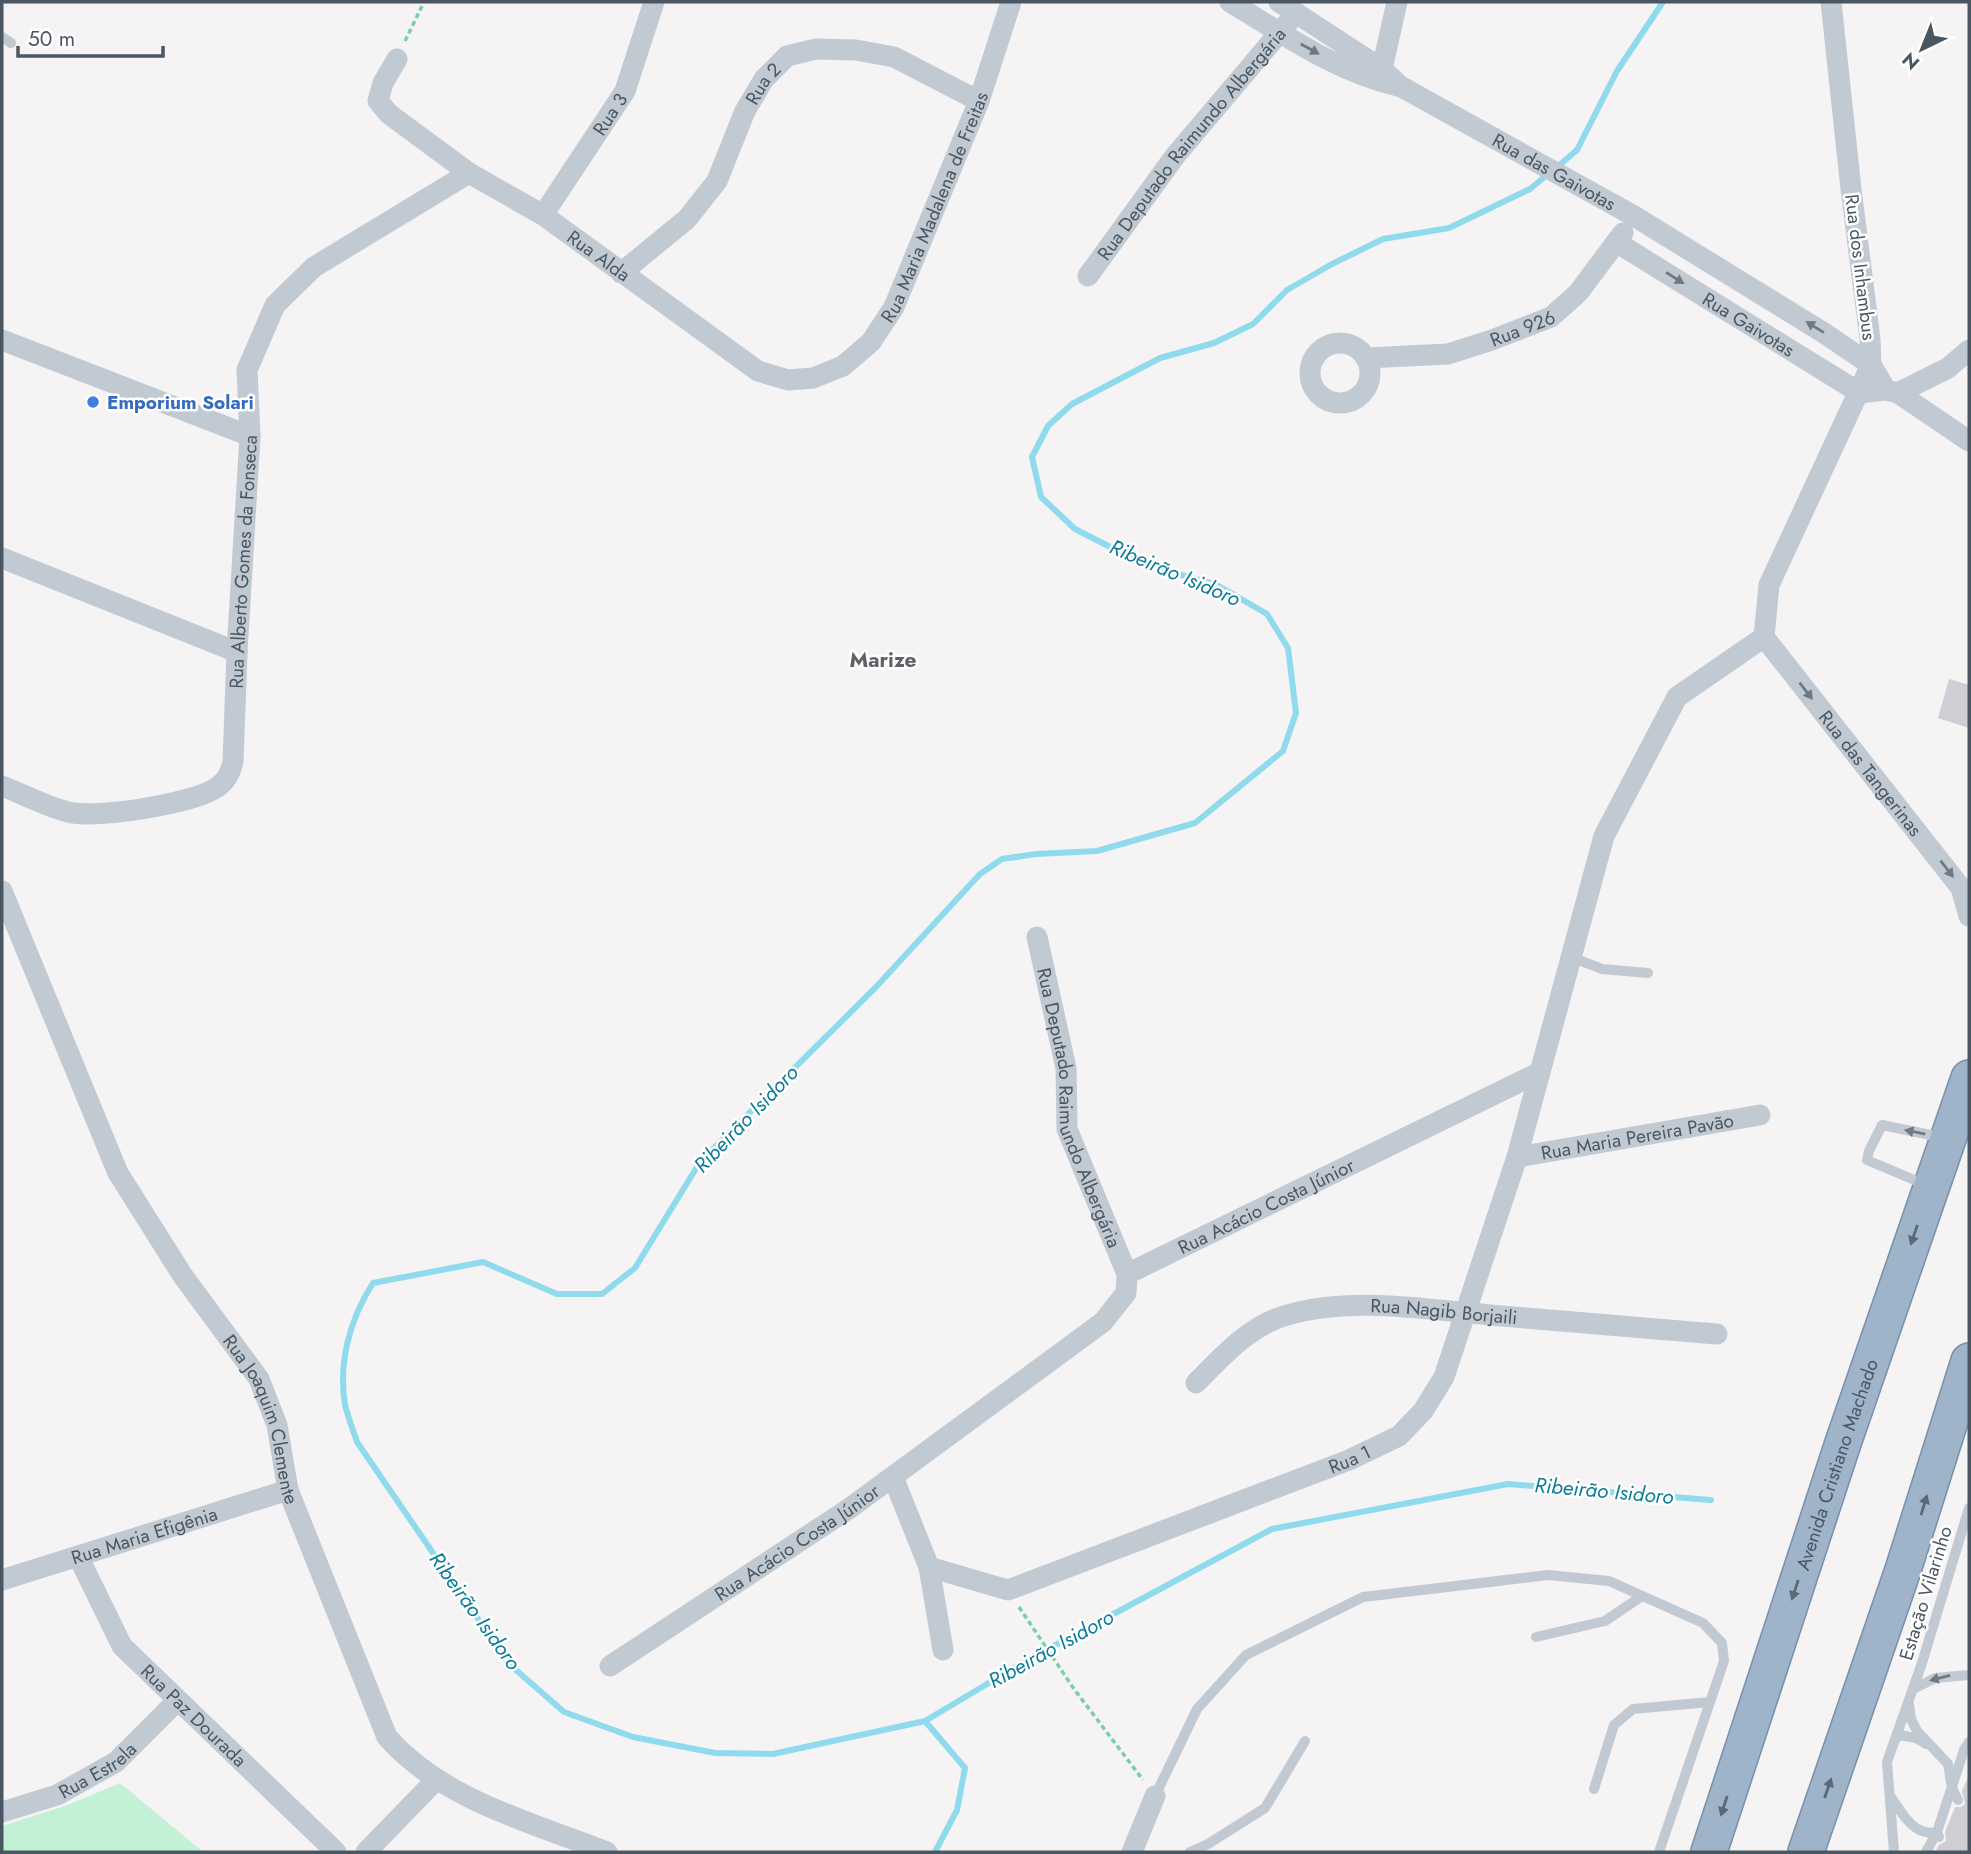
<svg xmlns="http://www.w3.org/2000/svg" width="1971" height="1854" viewBox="0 0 1971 1854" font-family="Jost,sans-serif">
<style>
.green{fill:#c3f1d5}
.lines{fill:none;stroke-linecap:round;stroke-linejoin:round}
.stream{stroke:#90daee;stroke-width:6}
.building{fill:#cdcfd5}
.trunk-casing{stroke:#7690ad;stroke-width:38}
.path{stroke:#7ad0a6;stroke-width:3.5;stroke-dasharray:5 3.5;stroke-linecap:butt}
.service{stroke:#c1cad2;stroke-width:10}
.minor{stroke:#c1cad2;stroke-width:21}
.trunk{stroke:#9fb4c9;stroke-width:35}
.oneway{fill:#6e7983}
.oneway2{fill:#5b6976}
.shop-dot{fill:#3f7fe0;stroke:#fff;stroke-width:2.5}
.labels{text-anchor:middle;stroke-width:5;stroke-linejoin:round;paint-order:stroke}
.street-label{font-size:19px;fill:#4a5661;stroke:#fff}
.shop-label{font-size:19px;font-weight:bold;fill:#366cbe;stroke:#fff;text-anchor:start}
.water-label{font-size:21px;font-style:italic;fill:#0c7c9b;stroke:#fff}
.neighbourhood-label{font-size:21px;font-weight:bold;fill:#5f6368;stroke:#fff}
</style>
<rect width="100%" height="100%" fill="#f5f3f3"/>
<path class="green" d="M120,1783L202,1851L2,1852V1826L68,1805Z"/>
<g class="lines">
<path class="stream" d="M1557,167L1577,150L1617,71L1663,2
M1548,174L1530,189L1449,228L1383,239L1332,264L1287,290L1253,324L1214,343L1160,358L1072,404L1048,426L1032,457L1041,497L1075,529L1124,554L1167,571L1217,585L1267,614L1288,648L1296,713L1283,751L1195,823L1097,851L1036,854L1002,859L980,874L876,987L700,1162L635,1268L602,1294H557L483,1262L373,1283C350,1319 338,1362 345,1405C348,1417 353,1430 357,1442L509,1664L564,1712L633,1737L715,1753L773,1754L925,1721L1024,1662L1272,1529L1508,1484L1711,1500
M925,1721L965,1768L957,1810L935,1852"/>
</g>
<path class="building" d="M1949,679L1969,685V728L1938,718Z
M1969,1775V1852H1935L1939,1845L1946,1841L1945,1832L1955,1807H1961L1965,1804L1962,1791Z"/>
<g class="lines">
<g class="trunk-casing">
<g id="trunk">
<path id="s19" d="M1709,1852L1843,1443L1969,1078"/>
<path d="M1806,1852L1903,1570L1969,1361"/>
</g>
</g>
<path class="path" d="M405,41L424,2
M1019,1607L1074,1689L1143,1780"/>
<path class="service" d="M2,37L11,43
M1571,957L1602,969L1648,973
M1926,1185L1867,1160L1869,1151L1882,1125L1945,1138
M1536,1637L1605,1621L1642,1596
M1913,1689L1935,1678L1969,1675
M1909,1704L1911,1719L1917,1731L1948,1764L1952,1788L1958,1800
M1894,1741L1899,1735L1916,1738L1926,1744
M1594,1789L1614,1725L1633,1709L1710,1702
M1155,1796L1197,1709L1246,1655L1363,1597L1548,1575L1609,1581L1703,1623L1722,1643L1724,1661L1659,1852
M1891,1797C1902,1813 1914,1837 1937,1832L1939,1837
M1190,1852L1208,1844L1265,1808L1305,1741
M1894,1852L1887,1762L1922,1663L1969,1508
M1926,1852L1937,1832L1964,1750L1969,1742"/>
<g class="minor">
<path d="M1230,2C1283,34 1337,72 1398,86"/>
<path id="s1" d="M1279,2L1382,69L1400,86L1634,216L1824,333L1871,365L1886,390"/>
<path id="s2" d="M397,59L383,83L378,101L389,114L469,173L543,215L758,371L788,380L813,378L843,366L871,342L894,307L979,101L1011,2"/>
<path d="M1378,79L1382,69L1397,2"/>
<path id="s3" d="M543,215L625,91L654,2"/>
<path id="s4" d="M1616,242L1860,393L1886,390L1898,393L1969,441"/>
<path id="s5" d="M621,273L687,219L717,181L745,111L764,79L787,56L816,49L856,50L894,57L979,101"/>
<path id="s6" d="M1088,276L1175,156L1296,13"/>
<path d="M2,340L250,436"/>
<circle cx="1340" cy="373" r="30"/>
<path id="s7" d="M1366,358L1448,354L1492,340L1551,317L1578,293L1623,233"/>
<path d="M1898,393L1948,368L1969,350"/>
<path d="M2,558L237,652"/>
<path d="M1764,637L1769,585L1871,365L1870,339L1851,189L1831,2"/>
<path id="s8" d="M1764,637L1961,888L1969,916"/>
<path id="s9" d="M2,786C23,794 45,806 68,812C97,819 191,804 216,788C227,781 230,773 233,762L237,652L250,436L247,370L275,305L314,267L469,173"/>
<path id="s10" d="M2,891L118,1173L183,1276L259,1379L277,1425L288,1490L387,1737C443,1800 530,1822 607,1852"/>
<path id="s11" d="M1037,937L1066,1068L1067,1129L1127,1274"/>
<path id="s12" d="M1517,1157L1760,1115"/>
<path id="s13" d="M1196,1383C1222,1357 1248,1327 1284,1316C1350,1296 1422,1309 1490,1315C1565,1321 1641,1328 1717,1334"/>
<path d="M893,1477L929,1567L943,1650"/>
<path id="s14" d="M78,1556L122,1646L336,1852"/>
<path id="s15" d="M929,1567L1008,1590L1349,1460L1399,1436L1423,1411L1444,1377L1517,1157L1604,836L1677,697L1764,637"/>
<path id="s16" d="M2,1580L288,1490"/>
<path id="s17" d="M610,1666L850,1508L1103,1322L1126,1293L1127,1274L1540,1072"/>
<path id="s18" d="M2,1812L57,1795L116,1762L177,1701"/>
<path d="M366,1852L436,1780"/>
<path d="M1132,1852L1155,1796"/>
</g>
<use href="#trunk" class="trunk"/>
</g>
<defs><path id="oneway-solid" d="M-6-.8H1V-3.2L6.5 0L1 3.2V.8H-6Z" transform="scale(1.75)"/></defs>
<g class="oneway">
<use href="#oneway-solid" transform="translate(1310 49) rotate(29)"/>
<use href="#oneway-solid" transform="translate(1675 278) rotate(32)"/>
<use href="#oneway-solid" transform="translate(1815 327) rotate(-148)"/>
<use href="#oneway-solid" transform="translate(1806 691) rotate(52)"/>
<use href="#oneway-solid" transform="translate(1947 869) rotate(52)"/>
<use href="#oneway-solid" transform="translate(1915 1132) rotate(-169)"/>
<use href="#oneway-solid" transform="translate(1940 1678) rotate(166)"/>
</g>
<g class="oneway2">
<use href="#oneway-solid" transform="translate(1914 1235) rotate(109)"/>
<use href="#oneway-solid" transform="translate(1924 1505) rotate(-73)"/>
<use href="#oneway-solid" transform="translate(1795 1590) rotate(108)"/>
<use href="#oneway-solid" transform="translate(1828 1788) rotate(-71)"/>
<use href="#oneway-solid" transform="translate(1724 1806) rotate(108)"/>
</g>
<circle class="shop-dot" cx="93" cy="402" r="7"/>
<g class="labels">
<g class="street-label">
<text dy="7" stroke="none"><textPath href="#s5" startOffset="242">Rua 2</textPath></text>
<text dy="7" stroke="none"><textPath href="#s3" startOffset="121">Rua 3</textPath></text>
<text dy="7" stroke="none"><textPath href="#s6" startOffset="168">Rua Deputado Raimundo Albergária</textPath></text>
<text dy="7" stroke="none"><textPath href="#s1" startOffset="324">Rua das Gaivotas</textPath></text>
<text dy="7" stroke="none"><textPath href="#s2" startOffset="789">Rua Maria Madalena de Freitas</textPath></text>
<text dy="7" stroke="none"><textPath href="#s2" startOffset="317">Rua Alda</textPath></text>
<text transform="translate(1861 267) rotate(83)" y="7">Rua dos Inhambus</text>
<text dy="7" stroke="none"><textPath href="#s4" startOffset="156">Rua Gaivotas</textPath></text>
<text dy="7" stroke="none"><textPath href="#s7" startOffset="161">Rua 926</textPath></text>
<text dy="7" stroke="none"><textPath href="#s9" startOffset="455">Rua Alberto Gomes da Fonseca</textPath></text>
<text dy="7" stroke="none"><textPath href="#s8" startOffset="173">Rua das Tangerinas</textPath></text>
<text dy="7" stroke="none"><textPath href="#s11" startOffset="177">Rua Deputado Raimundo Albergária</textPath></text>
<text dy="7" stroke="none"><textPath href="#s12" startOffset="122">Rua Maria Pereira Pavão</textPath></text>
<text dy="7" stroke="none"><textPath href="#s17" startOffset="812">Rua Acácio Costa Júnior</textPath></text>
<text dy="7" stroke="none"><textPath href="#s13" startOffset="273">Rua Nagib Borjaili</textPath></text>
<text dy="7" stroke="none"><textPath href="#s10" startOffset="593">Rua Joaquim Clemente</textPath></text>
<text dy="7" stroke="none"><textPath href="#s15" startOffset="448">Rua 1</textPath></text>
<text dy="7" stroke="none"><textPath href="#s19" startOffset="408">Avenida Cristiano Machado</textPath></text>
<text dy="7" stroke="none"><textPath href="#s16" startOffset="149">Rua Maria Efigênia</textPath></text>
<text dy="7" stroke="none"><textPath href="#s17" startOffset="224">Rua Acácio Costa Júnior</textPath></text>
<text transform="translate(1925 1593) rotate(-73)" y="7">Estação Vilarinho</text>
<text dy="7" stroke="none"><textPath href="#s14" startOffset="200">Rua Paz Dourada</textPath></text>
<text dy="7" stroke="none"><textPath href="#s18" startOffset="105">Rua Estrela</textPath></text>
</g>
<g class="shop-label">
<text x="107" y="409">Emporium Solari</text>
</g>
<g class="water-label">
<text transform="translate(1175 573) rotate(23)" y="7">Ribeirão Isidoro</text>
<text transform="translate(746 1119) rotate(-46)" y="7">Ribeirão Isidoro</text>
<text transform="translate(1604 1491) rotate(5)" y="7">Ribeirão Isidoro</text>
<text transform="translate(475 1611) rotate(54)" y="7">Ribeirão Isidoro</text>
<text transform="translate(1051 1649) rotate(-29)" y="7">Ribeirão Isidoro</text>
</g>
<g class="neighbourhood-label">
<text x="883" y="667">Marize</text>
</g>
</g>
<rect width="1971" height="1854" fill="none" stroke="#4a5661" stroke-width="7"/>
<g transform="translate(1922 49) rotate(223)" stroke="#ffffff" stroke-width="5" paint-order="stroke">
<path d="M0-5L12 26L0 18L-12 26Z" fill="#4a5661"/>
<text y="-10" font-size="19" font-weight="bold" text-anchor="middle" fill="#4a5661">N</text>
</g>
<path d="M18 46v10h145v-10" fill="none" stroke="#4a5661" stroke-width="3.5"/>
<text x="28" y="46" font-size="21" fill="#4a5661" stroke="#ffffff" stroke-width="5" paint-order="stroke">50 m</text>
</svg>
